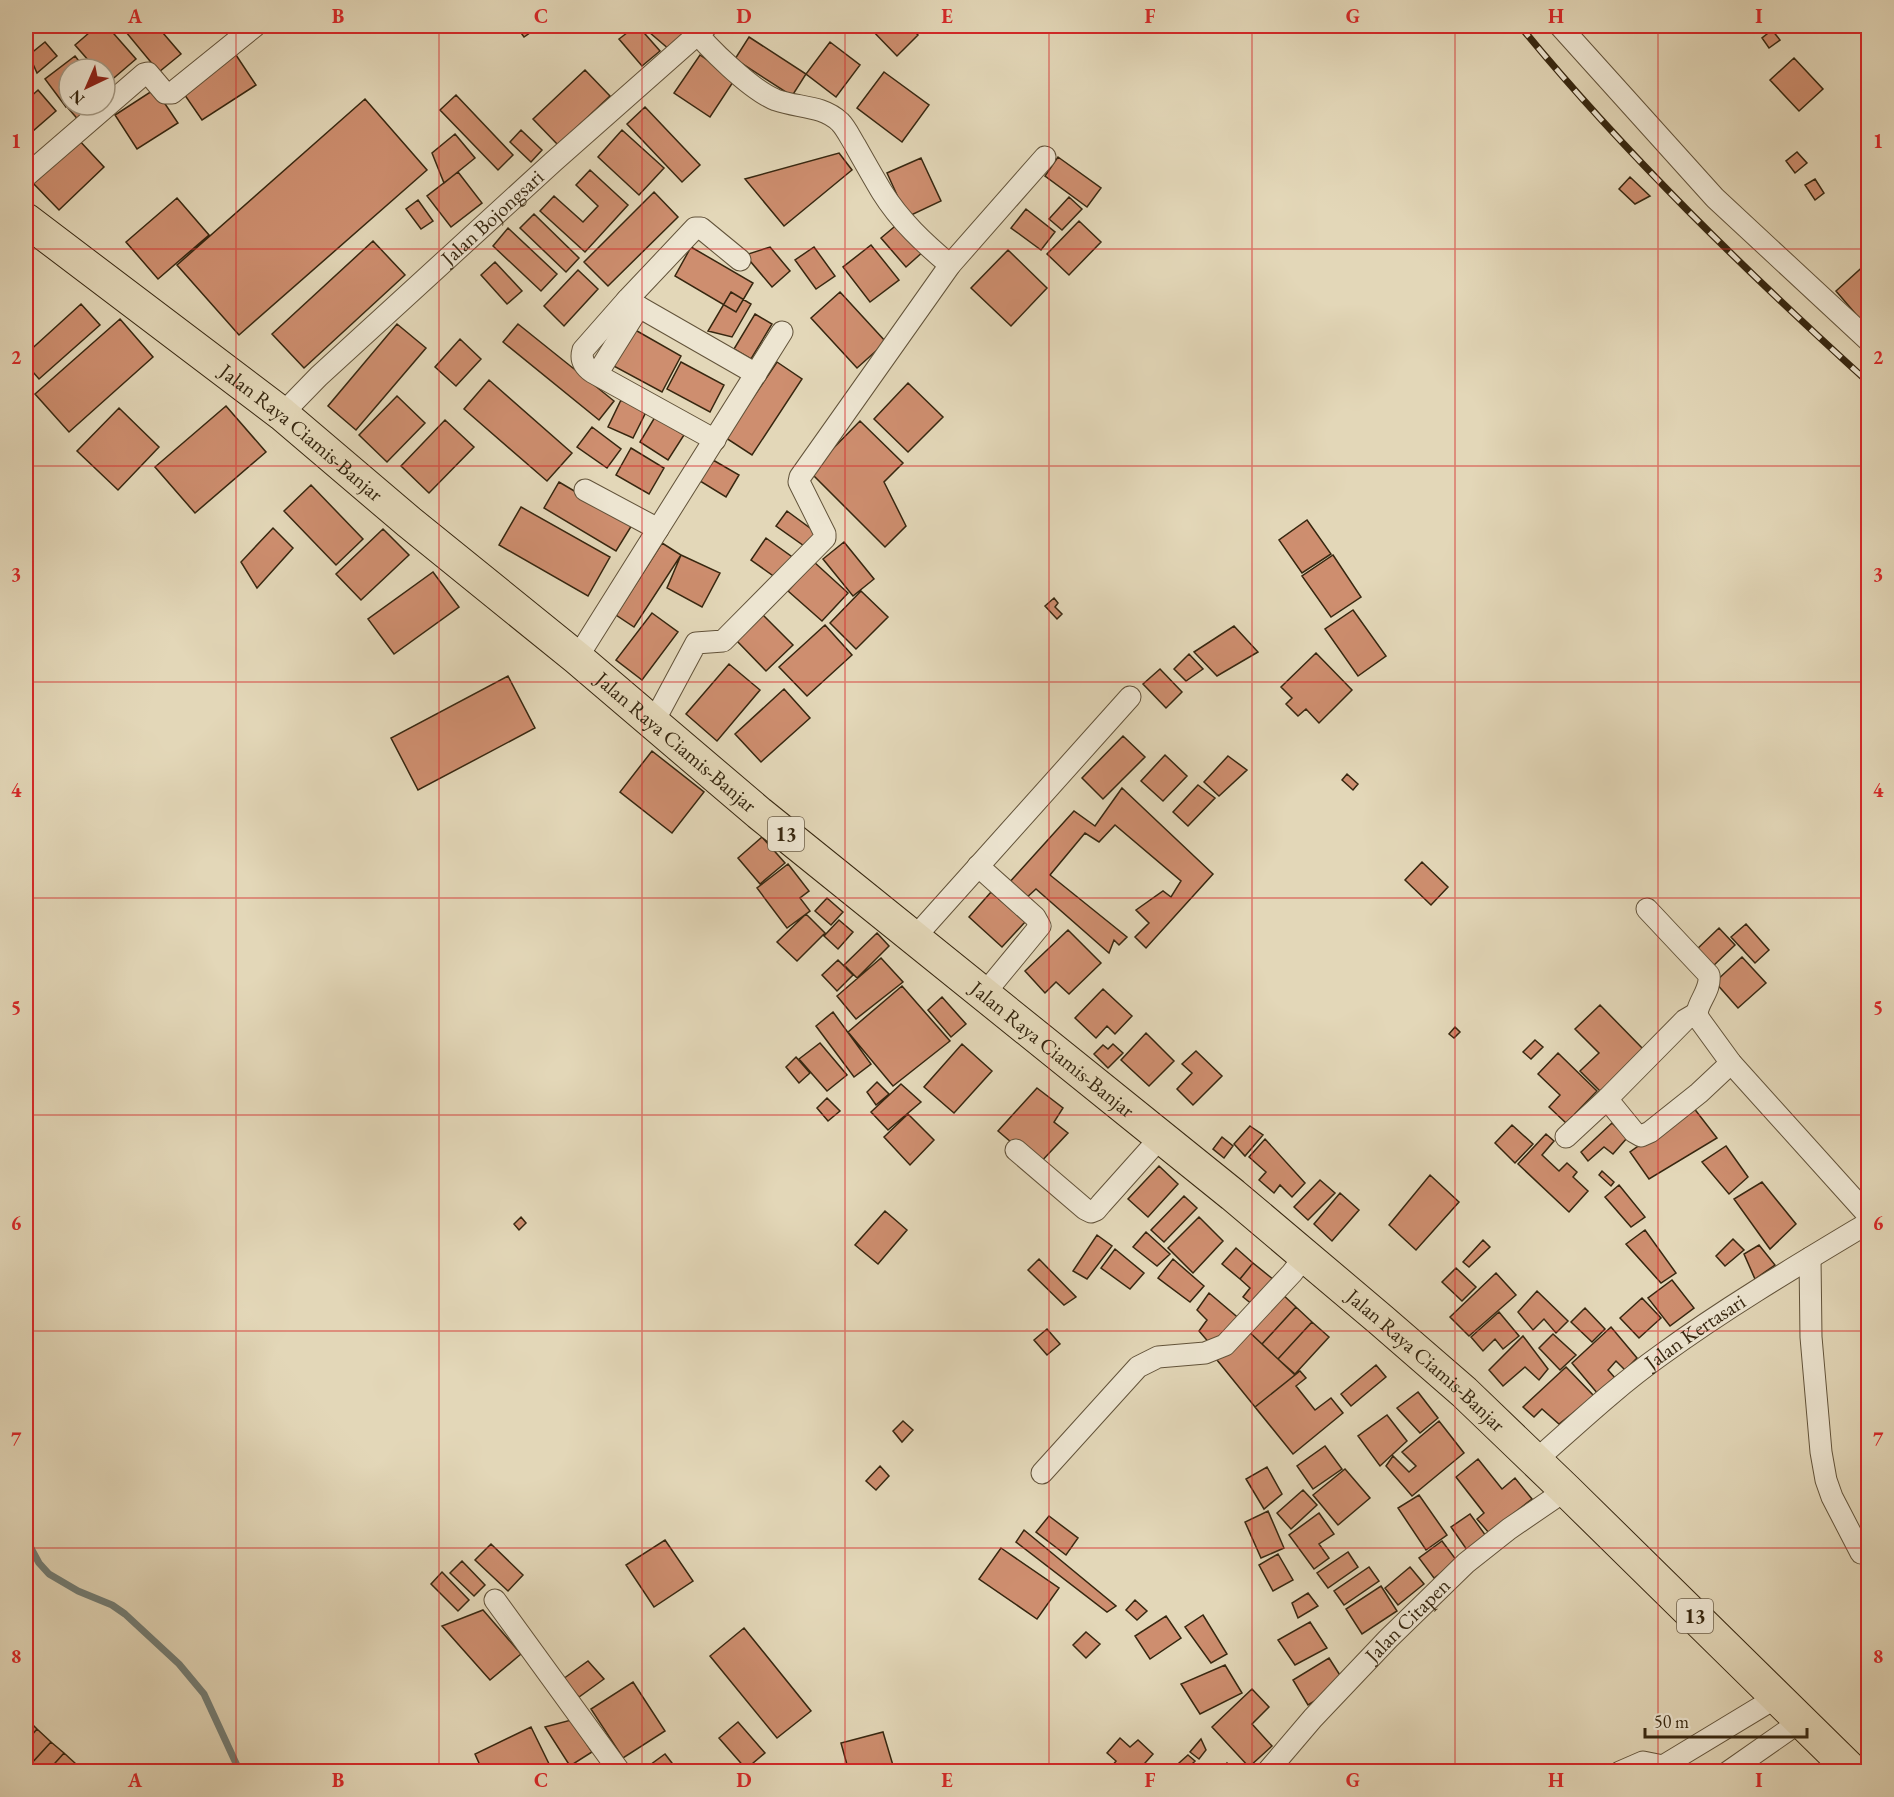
<svg xmlns="http://www.w3.org/2000/svg" width="1894" height="1797" viewBox="0 0 1894 1797" font-family="'EB Garamond',serif">
<style>
.lines{fill:none;stroke-linecap:round;stroke-linejoin:round}
.stream{stroke:#727d76;stroke-width:7}
.building{fill:#ce8e6f;stroke:#372710;stroke-width:1.5}
.minor-casing{stroke:#62533a;stroke-width:23}
.trunk-casing{stroke:#372710;stroke-width:35}
.minor{stroke:#ede5d1;stroke-width:21}
.trunk{stroke:#e3d7b8;stroke-width:33}
.rail-casing{stroke:#372710;stroke-width:7}
.rail{stroke:#ede5d1;stroke-width:4.5;stroke-dasharray:14;stroke-linecap:butt}
.grid{fill:none;stroke:#d62828;stroke-width:1.5;stroke-opacity:0.55}
.labels{text-anchor:middle;stroke-width:6;stroke-linejoin:round;paint-order:stroke}
.shield{fill:#ede5d1;stroke:#6e604a;stroke-width:1.5}
.shield-label{font-size:20px;font-weight:bold;fill:#372710}
.street-label{font-size:21px;fill:#372710;stroke:#ede5d1}
.neatline{fill:none;stroke:#d62828;stroke-width:2}
.grid-label{font-size:20px;text-anchor:middle;font-weight:bold;fill:#d62828}
</style>
<rect width="100%" height="100%" fill="#e3d7b8"/>
<filter id="stains"><feTurbulence type="fractalNoise" baseFrequency=".00333" numOctaves="4"/><feColorMatrix values="0 0 0 0 .2 0 0 0 0 .09 0 0 0 0 .02 0 0 0 .5 -.17"/></filter>
<radialGradient id="worn" r=".72"><stop offset=".6" stop-color="#630" stop-opacity="0"/><stop offset="1" stop-color="#630" stop-opacity=".3"/></radialGradient>
<g class="lines">
<path class="stream" d="M26,1539L39,1563L49,1574L78,1591L112,1605L125,1614L179,1664L204,1694L240,1772"/>
</g>
<path class="building" d="M97,26H107L136,59L108,83L105,79V69H96L75,45Z
M121,26H157L181,54L159,72Z
M516,26H540L524,37Z
M636,26H638L660,51L642,66L619,39Z
M642,26H679L687,32L670,50Z
M868,26H909L918,35L897,56Z
M1772,30L1780,40L1769,48L1762,38Z
M749,37L806,74L792,96L735,59Z
M45,42L57,56L37,73L29,55Z
M830,42L860,65L836,97L806,74Z
M236,55L256,85L202,120L182,91Z
M700,55L735,79L710,117L674,93Z
M75,56L85,69H69V104L66,107L45,79Z
M1794,58L1823,89L1799,111L1770,80Z
M585,70L610,96L558,145L533,119Z
M884,72L929,105L902,142L857,108Z
M155,89L178,123L137,149L115,115Z
M38,90L56,111L26,137V101Z
M456,95L513,155L498,170L440,110Z
M365,99L427,170L239,335L177,265Z
M71,105H102L81,123L68,108Z
M645,107L700,165L682,182L627,124Z
M521,130L542,150L531,162L510,142Z
M622,130L664,168L639,195L598,157Z
M455,134L475,158L444,183L432,153Z
M77,138L104,167L59,210L31,181Z
M1797,152L1807,163L1795,173L1786,161Z
M839,153L852,170L784,226L745,179Z
M1058,157L1101,188L1087,207L1045,176Z
M921,158L941,201L907,217L887,173Z
M590,170L628,205L585,252L540,211L554,196L583,222L598,206L576,185Z
M458,172L482,203L451,227L427,196Z
M1630,177L1650,196L1635,204L1619,189Z
M1815,179L1824,193L1815,200L1805,185Z
M654,192L678,217L608,286L584,262Z
M1069,197L1082,209L1062,230L1049,219Z
M177,198L209,235L158,279L126,242Z
M418,200L433,221L421,229L406,209Z
M1026,209L1055,232L1041,250L1011,228Z
M534,214L579,258L566,272L520,228Z
M1079,221L1101,242L1069,275L1047,254Z
M900,222L925,250L906,267L881,238Z
M508,228L557,274L541,291L493,246Z
M373,241L405,275L304,368L272,334Z
M871,245L899,280L870,302L843,267Z
M691,247L753,283L736,312L675,276Z
M770,247L790,271L772,287L745,255Z
M814,247L835,276L816,289L795,260Z
M1008,250L1047,288L1011,326L971,288Z
M495,262L522,291L507,304L481,275Z
M1868,262V312L1860,319L1836,291Z
M578,270L598,289L564,326L544,306Z
M731,292L751,304L732,337L708,331Z
M840,292L886,342L857,368L811,318Z
M81,304L100,325L39,379L26,364V354Z
M755,314L772,324L751,359L734,349Z
M120,319L153,357L69,432L35,394Z
M397,324L426,348L356,430L328,406Z
M518,324L614,401L599,420L503,342Z
M630,327L681,356L662,392L610,364Z
M460,339L481,359L456,386L435,367Z
M681,362L724,385L710,412L667,389Z
M777,362L802,379L752,455L726,438Z
M489,380L572,453L547,481L464,409Z
M908,383L943,417L908,452L874,419Z
M397,396L425,423L387,462L359,435Z
M621,400L646,412L633,438L608,427Z
M226,406L266,452L195,513L155,467Z
M119,408L159,447L118,490L77,451Z
M655,417L684,435L668,460L640,442Z
M445,420L474,447L429,493L401,466Z
M860,421L903,463L884,482L906,526L885,547L810,472Z
M592,427L621,449L607,468L577,447Z
M631,448L664,468L649,494L616,475Z
M713,460L739,475L726,497L700,481Z
M559,482L632,525L616,551L544,508Z
M311,485L363,539L336,565L284,511Z
M521,507L610,557L588,596L499,545Z
M787,511L818,534L807,548L776,526Z
M1307,520L1331,554L1302,573L1279,540Z
M273,528L293,548L257,588L241,562Z
M383,529L409,555L361,600L336,574Z
M766,538L795,559L779,580L751,560Z
M844,542L874,579L853,596L823,559Z
M662,543L681,555L634,627L616,615Z
M681,555L720,573L702,607L667,588Z
M1333,555L1361,597L1331,617L1302,576Z
M814,562L848,593L822,621L788,591Z
M433,572L459,607L394,654L368,619Z
M861,591L888,617L856,649L830,623Z
M1054,598L1058,603L1055,607L1062,614L1057,619L1045,606Z
M1353,610L1386,656L1358,676L1325,629Z
M652,613L678,632L642,680L616,660Z
M762,614L793,645L766,671L736,640Z
M825,625L852,655L807,696L779,667Z
M1234,626L1258,652L1217,676L1194,652Z
M1316,653L1352,690L1319,723L1306,709L1298,716L1286,704L1292,698L1281,687Z
M1189,654L1203,669L1186,681L1174,669Z
M729,664L760,690L717,741L686,714Z
M1160,669L1182,692L1166,708L1143,684Z
M508,676L535,728L418,790L391,738Z
M784,689L810,718L761,762L735,734Z
M1123,736L1145,757L1103,799L1082,778Z
M652,751L704,792L672,833L620,792Z
M1165,755L1187,776L1163,801L1141,781Z
M1228,756L1247,770L1219,796L1204,782Z
M1347,774L1358,784L1353,790L1342,780Z
M1198,785L1215,798L1188,826L1173,812Z
M1122,788L1213,874L1146,948L1135,937L1149,923L1136,910L1163,891L1171,897L1181,881L1115,825L1099,842L1085,833L1050,875L1127,937L1119,945L1114,940L1109,953L1036,889L1024,900L1008,884L1074,811L1095,826Z
M762,837L785,863L760,884L738,858Z
M1422,862L1448,887L1431,905L1405,880Z
M788,864L809,891L800,898L810,911L787,928L757,888Z
M991,892L1025,922L1002,947L969,917Z
M827,898L843,912L831,925L815,911Z
M806,914L825,933L797,961L777,942Z
M839,920L853,932L838,949L824,936Z
M1746,924L1769,950L1755,963L1731,937Z
M1719,928L1735,945L1711,968L1695,951Z
M1068,930L1101,963L1069,994L1056,982L1045,993L1025,971Z
M877,933L889,946L857,978L844,965Z
M1742,957L1766,983L1738,1008L1715,982Z
M881,958L903,982L856,1019L837,996Z
M838,960L853,975L837,991L822,975Z
M902,986L950,1041L893,1086L848,1032Z
M1103,989L1132,1016L1115,1034L1107,1026L1096,1038L1075,1018Z
M942,997L966,1024L951,1037L928,1010Z
M1600,1005L1646,1052L1603,1094L1580,1071L1599,1053L1575,1029Z
M833,1012L871,1064L854,1077L816,1026Z
M1455,1027L1460,1032L1454,1038L1449,1034Z
M1146,1033L1174,1061L1149,1086L1121,1060Z
M1535,1040L1543,1047L1531,1059L1523,1052Z
M820,1043L847,1075L827,1091L799,1059Z
M962,1044L992,1071L954,1113L924,1087Z
M1113,1044L1123,1053L1108,1068L1094,1054L1103,1045L1108,1049Z
M1196,1051L1222,1076L1193,1105L1177,1089L1192,1073L1182,1064Z
M1558,1053L1597,1091L1566,1123L1549,1107L1560,1095L1538,1074Z
M796,1057L810,1073L799,1083L786,1067Z
M877,1082L889,1094L876,1105L867,1092Z
M901,1084L921,1102L888,1130L871,1112Z
M1037,1088L1063,1108L1054,1122L1068,1133L1038,1165L998,1131Z
M827,1098L840,1111L828,1121L817,1108Z
M1693,1107L1717,1138L1649,1179L1630,1152Z
M908,1114L934,1140L910,1165L884,1137Z
M1612,1123L1627,1138L1613,1154L1604,1147L1588,1161L1581,1152Z
M1512,1125L1533,1144L1515,1163L1495,1143Z
M1250,1126L1263,1135L1245,1156L1234,1144Z
M1546,1134L1554,1141L1542,1155L1559,1171L1567,1163L1577,1172L1573,1177L1588,1191L1569,1212L1518,1164Z
M1222,1137L1233,1146L1224,1158L1213,1149Z
M1265,1139L1305,1183L1292,1197L1280,1185L1274,1193L1259,1180L1266,1172L1249,1157Z
M1726,1146L1748,1177L1729,1194L1702,1162Z
M1159,1166L1178,1184L1148,1217L1128,1199Z
M1602,1171L1614,1182L1611,1186L1599,1175Z
M1430,1175L1459,1202L1416,1250L1389,1225Z
M1320,1180L1335,1193L1308,1220L1294,1207Z
M1762,1182L1796,1224L1770,1249L1734,1199Z
M1619,1185L1645,1217L1631,1227L1605,1197Z
M1340,1193L1359,1210L1332,1241L1314,1224Z
M1184,1196L1197,1208L1164,1242L1151,1230Z
M885,1211L907,1230L878,1264L855,1245Z
M521,1217L526,1223L519,1230L514,1224Z
M1199,1217L1223,1241L1193,1273L1168,1248Z
M1645,1230L1676,1273L1661,1283L1626,1244Z
M1146,1232L1170,1254L1157,1266L1133,1247Z
M1097,1235L1112,1246L1087,1279L1073,1271Z
M1733,1239L1744,1250L1725,1266L1716,1256Z
M1483,1240L1490,1247L1469,1267L1463,1262Z
M1759,1245L1775,1265L1755,1279L1744,1254Z
M1236,1248L1253,1263L1240,1279L1222,1264Z
M1115,1249L1144,1273L1130,1289L1101,1268Z
M1039,1259L1076,1297L1064,1305L1028,1270Z
M1173,1259L1204,1286L1190,1302L1158,1278Z
M1253,1263L1274,1280L1253,1305L1243,1297L1250,1288L1240,1279Z
M1456,1268L1476,1287L1462,1301L1442,1282Z
M1496,1273L1516,1295L1469,1336L1450,1317Z
M1672,1280L1694,1308L1670,1326L1648,1298Z
M1537,1291L1568,1321L1556,1333L1544,1319L1533,1330L1518,1312Z
M1280,1292L1296,1307L1262,1344L1246,1329Z
M1209,1293L1242,1321L1211,1345L1199,1331L1207,1320L1197,1310Z
M1642,1298L1661,1318L1639,1338L1620,1318Z
M1296,1307L1312,1322L1278,1359L1262,1344Z
M1585,1308L1605,1329L1592,1342L1571,1322Z
M1499,1312L1519,1336L1503,1349L1495,1339L1483,1351L1471,1337Z
M1312,1322L1329,1337L1295,1374L1278,1359Z
M1611,1327L1637,1358L1625,1370L1616,1361L1608,1370L1616,1379L1598,1394L1572,1363Z
M1047,1329L1060,1344L1047,1355L1034,1340Z
M1246,1329L1295,1375L1255,1407L1217,1360Z
M1553,1334L1576,1355L1560,1370L1539,1348Z
M1523,1336L1548,1369L1539,1380L1525,1367L1503,1386L1489,1370Z
M1376,1365L1386,1377L1351,1406L1341,1394Z
M1566,1367L1594,1396L1559,1424L1542,1409L1534,1417L1523,1407Z
M1300,1371L1306,1378L1296,1386L1315,1410L1331,1398L1343,1413L1293,1454L1255,1407Z
M1418,1392L1438,1418L1420,1433L1397,1408Z
M1387,1415L1407,1441L1380,1466L1358,1436Z
M903,1421L913,1430L902,1442L893,1431Z
M1439,1421L1464,1453L1412,1496L1386,1466L1393,1456L1409,1472L1416,1466L1402,1452Z
M1325,1446L1342,1469L1313,1489L1297,1466Z
M1478,1459L1502,1489L1515,1478L1532,1499L1489,1533L1477,1519L1484,1513L1456,1477Z
M880,1466L889,1476L876,1490L866,1481Z
M1267,1467L1282,1494L1264,1509L1246,1479Z
M1345,1469L1370,1498L1338,1525L1313,1495Z
M1303,1490L1317,1505L1291,1529L1277,1513Z
M1419,1495L1447,1535L1426,1550L1398,1508Z
M1268,1511L1284,1548L1261,1558L1245,1522Z
M1319,1513L1334,1534L1319,1544L1329,1558L1314,1569L1289,1535Z
M1470,1514L1486,1536L1467,1550L1451,1527Z
M1049,1516L1078,1538L1066,1555L1036,1532Z
M1024,1530L1116,1606L1107,1612L1016,1542Z
M665,1540L693,1581L654,1607L626,1565Z
M1442,1541L1457,1561L1434,1578L1419,1558Z
M491,1544L523,1575L508,1591L475,1560Z
M1001,1548L1059,1588L1037,1619L979,1579Z
M1348,1552L1358,1567L1328,1588L1317,1573Z
M1278,1554L1293,1580L1273,1591L1259,1565Z
M462,1561L485,1585L474,1596L450,1573Z
M1369,1567L1379,1581L1344,1605L1334,1591Z
M1410,1567L1424,1584L1398,1605L1385,1588Z
M442,1572L469,1600L458,1611L431,1584Z
M1381,1586L1397,1611L1362,1634L1346,1609Z
M1308,1593L1318,1606L1298,1618L1292,1603Z
M1135,1600L1147,1611L1137,1620L1126,1610Z
M483,1610L521,1654L490,1680L442,1626Z
M1203,1615L1227,1654L1211,1663L1185,1627Z
M1166,1616L1181,1638L1150,1659L1135,1636Z
M1310,1622L1327,1648L1295,1665L1278,1640Z
M744,1628L811,1711L777,1738L710,1656Z
M1086,1632L1100,1644L1086,1658L1073,1645Z
M1329,1658L1345,1683L1308,1705L1293,1680Z
M588,1661L604,1679L579,1697L563,1679Z
M1225,1665L1242,1693L1200,1714L1181,1684Z
M633,1682L665,1731L623,1758L591,1709Z
M1252,1689L1269,1707L1252,1724L1272,1746L1249,1767L1212,1727Z
M26,1718L37,1729L26,1742Z
M571,1720L592,1752L570,1766L545,1727Z
M738,1722L765,1753L746,1769L719,1738Z
M531,1727L553,1772H483L475,1754Z
M37,1729L51,1742L30,1765L26,1760V1742Z
M883,1732L895,1772H849L841,1743Z
M1120,1738L1130,1747L1138,1740L1153,1754L1137,1772H1120L1113,1765L1116,1761L1107,1753Z
M1201,1739L1206,1750L1199,1759L1190,1752Z
M51,1742L64,1753L47,1772H38L30,1765Z
M64,1753L76,1764L70,1772H47Z
M665,1754L679,1772H645L643,1770Z
M1188,1755L1195,1761L1186,1770L1179,1763Z
M1227,1763L1235,1772H1220Z
M76,1764L84,1772H70Z"/>
<g class="lines">
<g class="minor-casing">
<g id="minor">
<path d="M691,26C707,47 751,90 776,100C798,108 822,105 840,122C846,128 850,137 855,145C864,161 873,177 882,192C900,221 925,244 950,265"/>
<path d="M1560,26L1715,198L1868,340"/>
<path d="M26,176L144,74L148,73L165,93H172L255,26"/>
<path d="M627,300L756,374"/>
<path d="M597,374L639,307"/>
<path id="s1" d="M282,414L319,376L553,162L707,26"/>
<path d="M715,440L592,372C585,367 580,360 583,350L627,300L695,228H701L740,260"/>
<path d="M585,490L658,529"/>
<path d="M577,658L782,332"/>
<path d="M653,723L696,643L723,641L825,538V534L799,482L800,477L950,265L1045,157"/>
<path d="M978,866L1035,917L1040,926L984,994"/>
<path d="M1647,909L1709,975C1711,990 1699,1000 1697,1013"/>
<path d="M915,937L1130,697"/>
<path d="M1607,1099L1634,1132L1641,1136L1650,1132L1699,1093L1731,1063"/>
<path d="M1566,1137L1607,1099L1685,1020L1697,1013L1699,1019L1731,1063L1868,1215"/>
<path d="M1016,1150L1085,1209L1091,1212L1096,1210L1101,1204L1161,1137"/>
<path d="M1810,1258L1811,1337L1821,1452L1826,1480L1832,1497L1861,1553L1868,1550"/>
<path id="s2" d="M1535,1461C1576,1425 1616,1387 1661,1355C1727,1307 1798,1265 1868,1223"/>
<path d="M1042,1473L1138,1367L1158,1357L1205,1353L1225,1345L1292,1273L1305,1256"/>
<path d="M495,1600L620,1772"/>
<path id="s3" d="M1267,1772L1313,1718L1388,1639L1466,1563L1509,1529L1566,1490"/>
<path d="M1620,1772L1643,1762L1663,1766L1777,1697"/>
<path d="M1728,1772L1801,1721"/>
</g>
</g>
<g class="trunk-casing">
<g id="trunk">
<path id="s4" d="M26,220L282,414L409,522L577,658L759,813L1233,1195L1381,1320L1464,1392L1566,1490L1853,1772"/>
</g>
</g>
<use href="#minor" class="minor"/>
<use href="#trunk" class="trunk"/>
<g class="rail-casing">
<path id="rail" d="M1520,26C1625,154 1745,270 1868,382"/>
</g>
<use href="#rail" class="rail"/>
</g>
<path class="grid" d="M236,26V1772M439,26V1772M642,26V1772M845,26V1772M1049,26V1772M1252,26V1772M1455,26V1772M1658,26V1772M26,249H1868M26,466H1868M26,682H1868M26,898H1868M26,1115H1868M26,1331H1868M26,1548H1868"/>
<g class="labels">
<g class="shield">
<rect x="768" y="817" width="36" height="34" rx="4.5"/>
<rect x="1677" y="1599" width="36" height="34" rx="4.5"/>
</g>
<g class="shield-label">
<text x="786" y="841">13</text>
<text x="1695" y="1623">13</text>
</g>
<g class="street-label">
<text dy="7" stroke="none"><textPath href="#s1" startOffset="288">Jalan Bojongsari</textPath></text>
<text dy="7" stroke="none"><textPath href="#s4" startOffset="348">Jalan Raya Ciamis-Banjar</textPath></text>
<text dy="7" stroke="none"><textPath href="#s4" startOffset="834">Jalan Raya Ciamis-Banjar</textPath></text>
<text dy="7" stroke="none"><textPath href="#s4" startOffset="1320">Jalan Raya Ciamis-Banjar</textPath></text>
<text dy="7" stroke="none"><textPath href="#s2" startOffset="206">Jalan Kertasari</textPath></text>
<text dy="7" stroke="none"><textPath href="#s4" startOffset="1806">Jalan Raya Ciamis-Banjar</textPath></text>
<text dy="7" stroke="none"><textPath href="#s3" startOffset="207">Jalan Citapen</textPath></text>
</g>
</g>
<rect width="1894" height="1797" fill="none" stroke="#e3d7b8" stroke-width="66"/>
<g transform="translate(87 87) rotate(224)"><circle r="28" fill="#ede5d1" stroke="#a49984" stroke-width="1.5"/>
<path d="M0-4.5L10 22L0 15L-10 22Z" fill="#8f2418"/>
<text y="-9" font-size="16" font-weight="bold" text-anchor="middle" fill="#372710">N</text>
</g>
<path d="M1645 1728v9h162v-9" fill="none" stroke="#372710" stroke-width="3"/>
<text x="1654" y="1728" font-size="18" fill="#372710" stroke="#ede5d1" stroke-width="4.5" paint-order="stroke">50 m</text>
<rect x="33" y="33" width="1828" height="1731" class="neatline"/>
<g class="grid-label">
<text x="135" y="23">A</text>
<text x="338" y="23">B</text>
<text x="541" y="23">C</text>
<text x="744" y="23">D</text>
<text x="947" y="23">E</text>
<text x="1150" y="23">F</text>
<text x="1353" y="23">G</text>
<text x="1556" y="23">H</text>
<text x="1759" y="23">I</text>
<text x="16" y="148">1</text>
<text x="1878" y="148">1</text>
<text x="16" y="364">2</text>
<text x="1878" y="364">2</text>
<text x="16" y="581">3</text>
<text x="1878" y="581">3</text>
<text x="16" y="797">4</text>
<text x="1878" y="797">4</text>
<text x="16" y="1014">5</text>
<text x="1878" y="1014">5</text>
<text x="16" y="1230">6</text>
<text x="1878" y="1230">6</text>
<text x="16" y="1446">7</text>
<text x="1878" y="1446">7</text>
<text x="16" y="1663">8</text>
<text x="1878" y="1663">8</text>
<text x="135" y="1787">A</text>
<text x="338" y="1787">B</text>
<text x="541" y="1787">C</text>
<text x="744" y="1787">D</text>
<text x="947" y="1787">E</text>
<text x="1150" y="1787">F</text>
<text x="1353" y="1787">G</text>
<text x="1556" y="1787">H</text>
<text x="1759" y="1787">I</text>
</g>
<rect width="100%" height="100%" filter="url(#stains)"/>
<rect width="100%" height="100%" fill="url(#worn)"/>
</svg>
